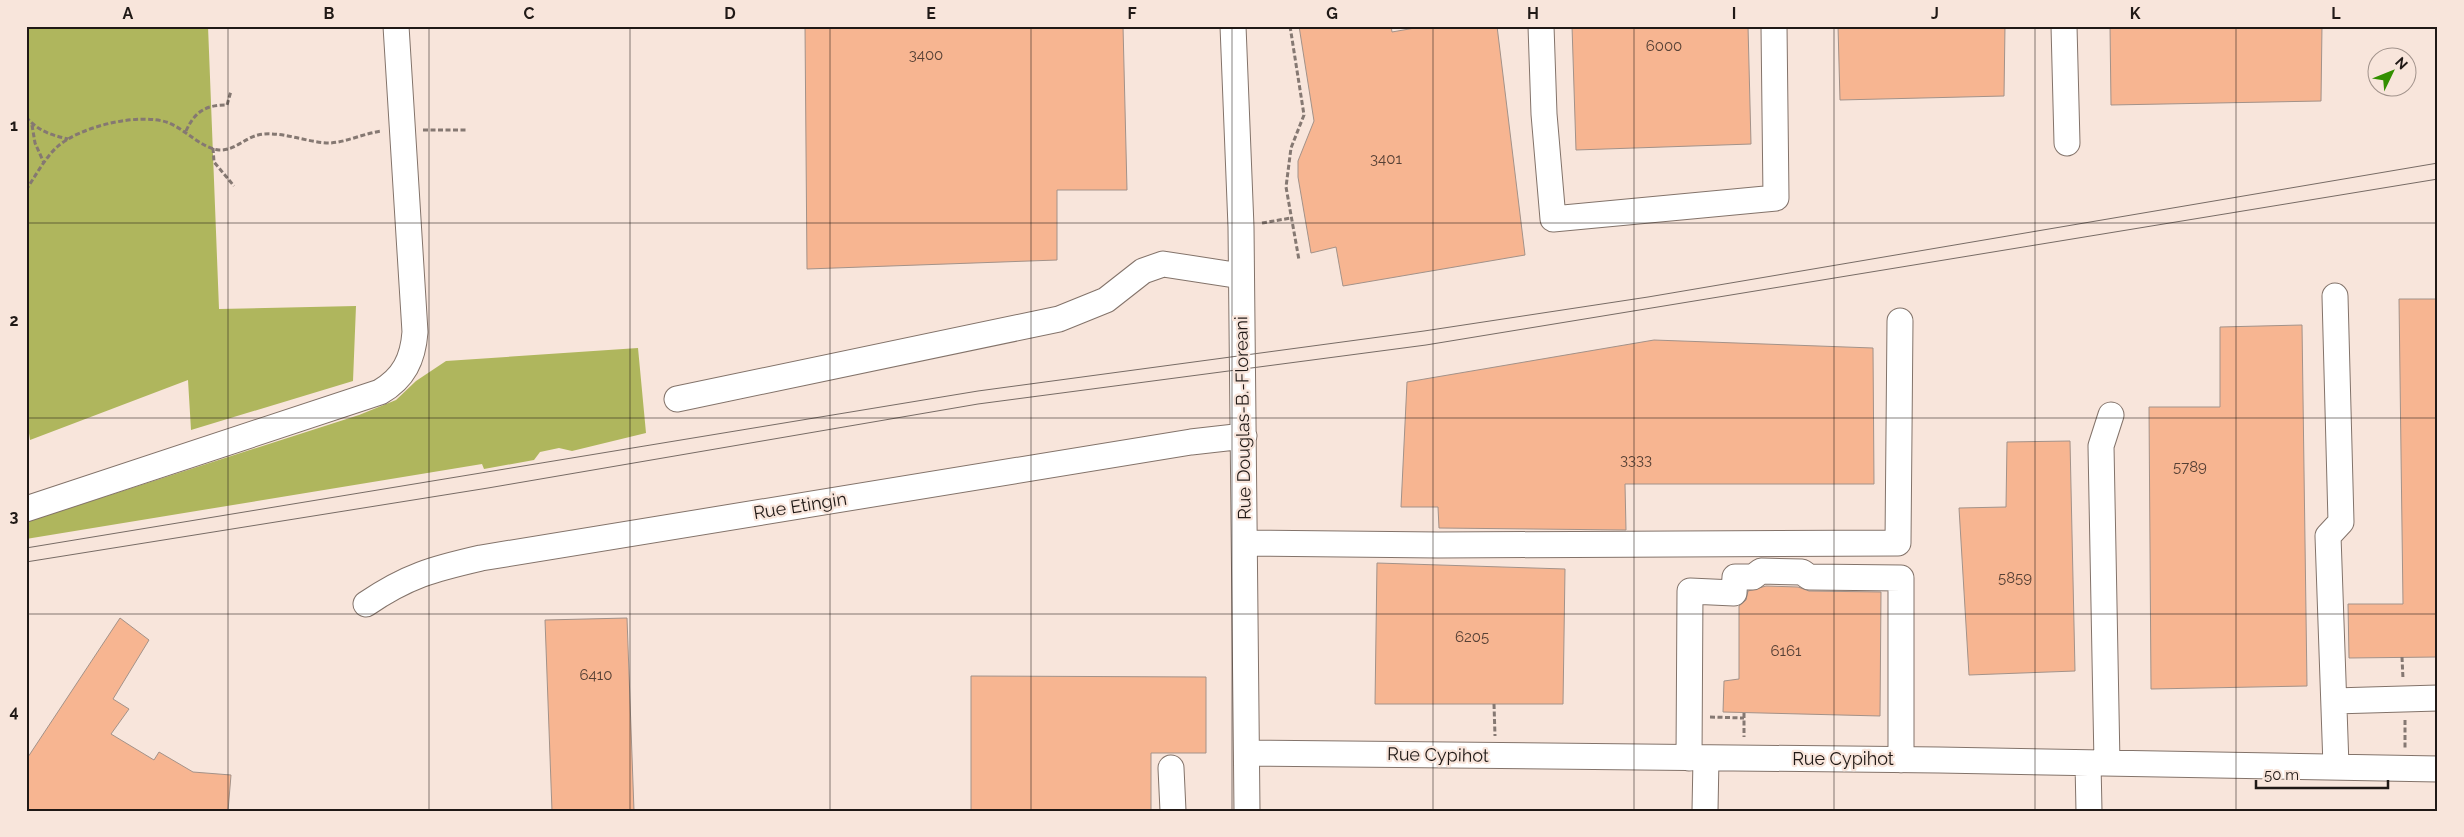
<svg xmlns="http://www.w3.org/2000/svg" width="2464" height="837" viewBox="0 0 2464 837" font-family="Raleway,sans-serif">
<style>
.forest{fill:#afb65d}
.building{fill:#f7b591;stroke:#a39289}
.lines{fill:none;stroke-linecap:round;stroke-linejoin:round}
.minor-casing{stroke:#83736a;stroke-width:27}
.path{stroke:#857872;stroke-width:3;stroke-dasharray:5 2.5;stroke-linecap:butt}
.minor{stroke:#fff;stroke-width:25}
.tram{stroke:#776b65;stroke-width:1}
.grid{fill:none;stroke:#201916;stroke-width:1;stroke-opacity:0.55}
.labels{text-anchor:middle;stroke-width:4.5;stroke-linejoin:round;paint-order:stroke}
.number-label{font-size:15px;fill:#564035}
.street-label{font-size:18px;fill:#201916;stroke:#f8e5db}
.neatline{fill:none;stroke:#201916;stroke-width:2}
.grid-label{font-size:16px;text-anchor:middle;font-weight:bold;fill:#201916}
</style>
<rect width="100%" height="100%" fill="#f8e5db"/>
<path class="forest" d="M26,26H208L219,309L356,306L353,381L191,430L188,380L30,440L26,412Z
M638,348L646,433L572,451L559,448L540,452L534,460L484,469L482,464L26,539V522L359,415L396,400L416,381L446,361Z"/>
<path class="building" d="M805,26H1123L1127,190H1057V260L807,269Z
M1299,26H1391L1392,32L1426,26H1497L1525,255L1343,286L1336,247L1311,253L1298,177V161L1314,121Z
M1572,26H1748L1751,144L1576,150Z
M1838,26H2005L2004,96L1840,100Z
M2110,26H2322L2321,101L2111,105Z
M2399,299H2438V657L2349,658L2348,604H2403Z
M2302,325L2307,686L2151,689L2149,407H2220V327Z
M1654,340L1873,348L1874,484H1625L1626,530L1439,528L1438,507H1401L1407,382Z
M2070,441L2075,671L1969,675L1959,508L2006,507L2007,442Z
M1377,563L1565,569L1563,704H1375Z
M1766,586L1798,587L1809,591L1881,592L1880,716L1723,712L1724,681L1739,679V606L1746,600L1748,591Z
M120,618L149,640L113,699L129,709L111,734L154,760L159,752L193,772L231,775L228,811H26V760Z
M627,618L634,811H552L545,620Z
M971,676L1206,677V753H1151V811L971,810Z"/>
<g class="lines">
<g class="minor-casing">
<path id="minor" d="M1233,26L1241,227L1247,811
M1541,26L1544,114L1553,219L1776,198L1774,26
M2064,26L2067,143
M2335,296L2341,522L2328,536L2336,766
M677,399L1059,319L1106,300L1143,271L1163,264L1241,276
M26,509L380,392C404,378 413,359 415,332L396,26
M1245,543L1438,545L1898,543L1900,321
M366,604C407,576 433,569 481,558L1191,442L1244,436
M2334,701L2438,698
M1248,753L1939,760L2438,769
M1689,758L1690,591L1734,593L1735,577H1753L1761,571L1802,572L1809,577L1901,578V760
M2088,763L2089,811
M2107,763L2101,446L2111,415
M1171,768L1173,811
M1705,811L1706,758"/>
</g>
<path class="path" d="M1290,26L1304,115L1291,148L1286,187L1299,260
M26,117C38,131 51,135 68,139
M32,125L35,143L44,163
M423,130H468
M186,131C195,111 206,105 227,105L231,91
M213,148L214,162L234,186
M26,190C36,175 45,158 57,147C80,126 141,112 169,123C186,130 201,148 219,150C234,151 245,138 258,135C281,130 307,143 330,143C347,142 365,133 382,131
M1262,223L1291,218
M2402,657L2403,679
M1494,704L1495,736
M1744,713V737
M1710,717L1744,718
M2405,720V749"/>
<use href="#minor" class="minor"/>
<path class="tram" d="M26,548L978,391L1424,331L1648,297L2438,163
M26,562L488,488L978,404L1426,345L2438,179"/>
</g>
<path class="grid" d="M228,26V811M429,26V811M630,26V811M830,26V811M1031,26V811M1232,26V811M1433,26V811M1634,26V811M1834,26V811M2035,26V811M2236,26V811M26,223H2438M26,418H2438M26,614H2438"/>
<g class="labels">
<g class="number-label">
<text x="1664" y="51">6000</text>
<text x="926" y="60">3400</text>
<text x="1386" y="164">3401</text>
<text x="1636" y="465">3333</text>
<text x="2190" y="472">5789</text>
<text x="2015" y="583">5859</text>
<text x="1472" y="642">6205</text>
<text x="1786" y="656">6161</text>
<text x="596" y="680">6410</text>
</g>
<g class="street-label">
<text transform="translate(1243 418) rotate(-91)" y="6">Rue Douglas-B.-Floreani</text>
<text transform="translate(800 506) rotate(-9)" y="6">Rue Etingin</text>
<text transform="translate(1438 755) rotate(1)" y="6">Rue Cypihot</text>
<text x="1843" y="765">Rue Cypihot</text>
</g>
</g>
<rect width="2464" height="837" fill="none" stroke="#f8e5db" stroke-width="55"/>
<g transform="translate(2392 72) rotate(47)"><circle r="24" fill="#f8e5db" stroke="#a2938c"/>
<path d="M0-4L9 19L0 12L-9 19Z" fill="#338f00"/>
<text y="-8" font-size="14" font-weight="bold" text-anchor="middle" fill="#201916">N</text>
</g>
<path d="M2256 780v8h132v-8" fill="none" stroke="#201916" stroke-width="2.5"/>
<text x="2264" y="780" font-size="15" fill="#201916" stroke="#f8e5db" stroke-width="4" paint-order="stroke">50 m</text>
<rect x="28" y="28" width="2408" height="782" class="neatline"/>
<g class="grid-label">
<text x="128" y="19">A</text>
<text x="329" y="19">B</text>
<text x="529" y="19">C</text>
<text x="730" y="19">D</text>
<text x="931" y="19">E</text>
<text x="1132" y="19">F</text>
<text x="1332" y="19">G</text>
<text x="1533" y="19">H</text>
<text x="1734" y="19">I</text>
<text x="1935" y="19">J</text>
<text x="2135" y="19">K</text>
<text x="2336" y="19">L</text>
<text x="14" y="131">1</text>
<text x="14" y="326">2</text>
<text x="14" y="522">3</text>
<text x="14" y="717">4</text>
</g>
</svg>
